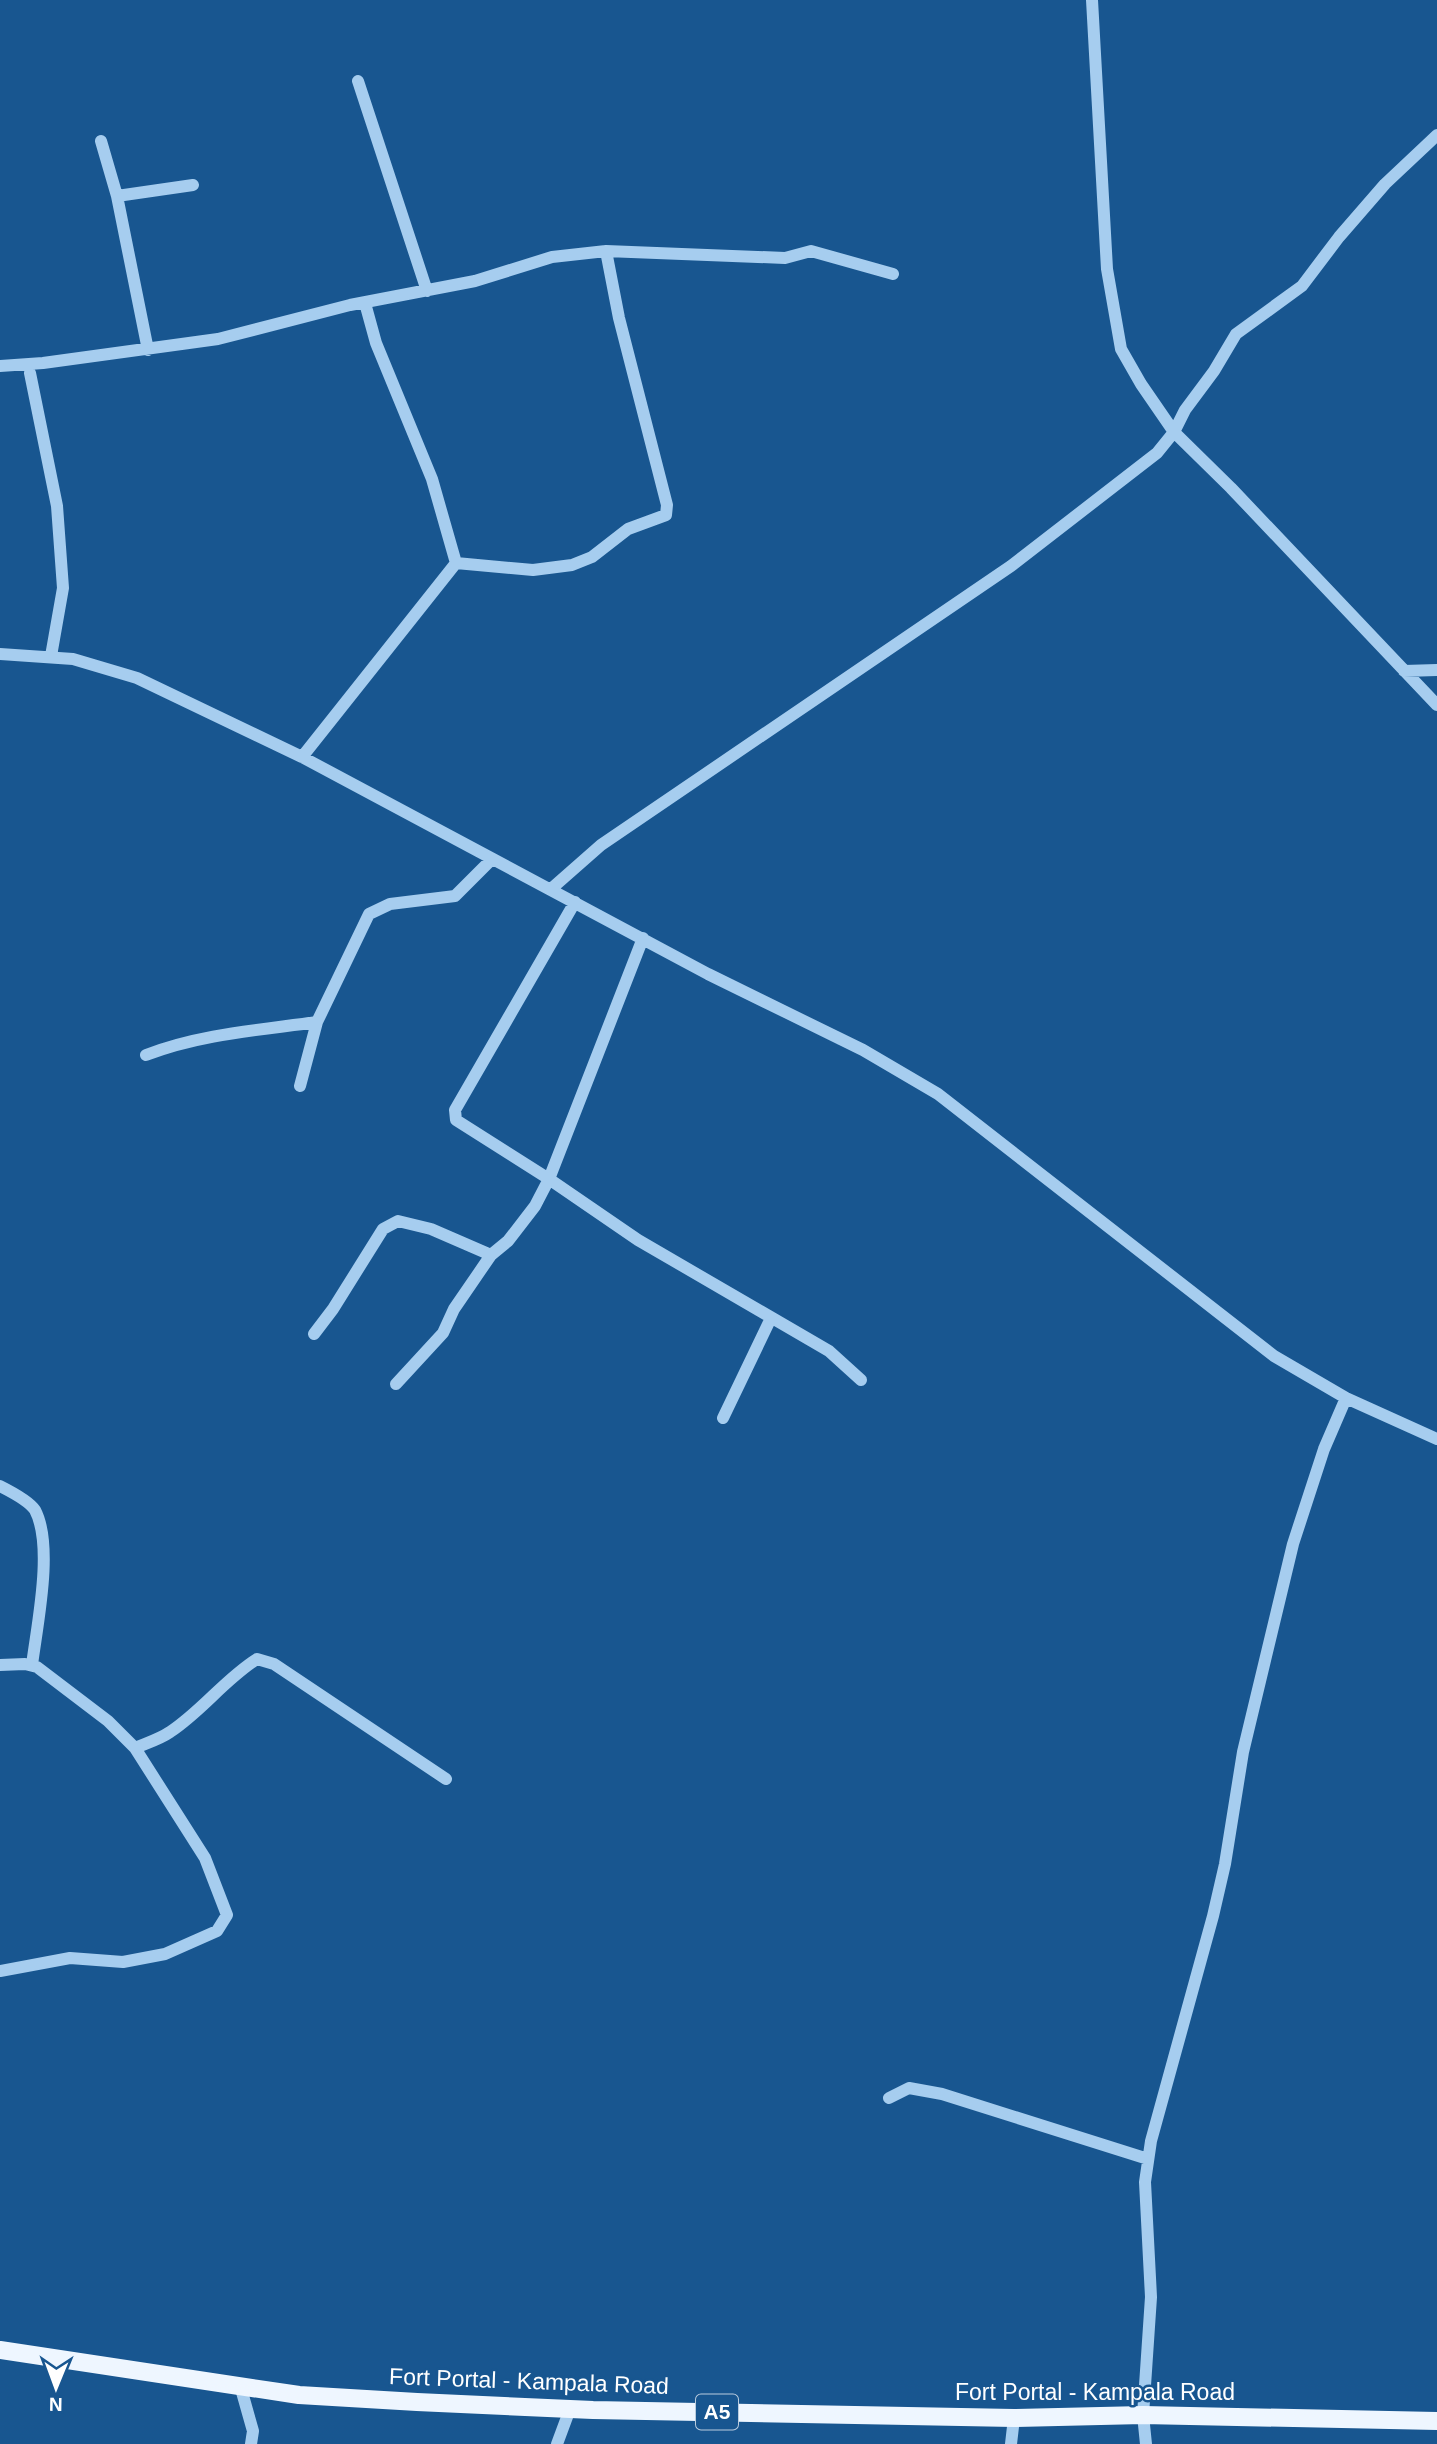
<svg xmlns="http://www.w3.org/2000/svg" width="1437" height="2444" viewBox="0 0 1437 2444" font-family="Helvetica,sans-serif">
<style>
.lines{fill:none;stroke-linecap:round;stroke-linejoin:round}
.minor{stroke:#a6cdef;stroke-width:12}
.major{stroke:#eef6ff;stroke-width:18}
.labels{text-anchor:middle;stroke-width:5;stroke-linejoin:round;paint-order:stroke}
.shield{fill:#185690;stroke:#baccde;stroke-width:2}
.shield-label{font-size:21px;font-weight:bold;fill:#fff}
.street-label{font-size:23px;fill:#fff;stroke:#185690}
</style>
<rect width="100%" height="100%" fill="#185690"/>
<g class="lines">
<path class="minor" d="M358,81L427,291
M1437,135L1385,184L1339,237L1302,286L1236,334L1214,371L1185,410L1174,432L1231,488L1437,705
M101,141L117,196
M148,350L117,196L193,185
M0,366L43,363L218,339L350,305L475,281L552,257L606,251L785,258L811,251L893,274
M30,373L57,506L63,588L51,656
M456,563L533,570L572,565L592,557L628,529L666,515L667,505L619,318L606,251
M0,654L73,659L137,678L302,757L708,974L863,1050L938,1094L1274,1356L1346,1398L1437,1439
M1404,671L1437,670
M302,757L456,563L432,479L376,343L365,303
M551,889L601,845L1011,566L1157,453L1174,432L1141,384L1121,349L1107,269L1092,0
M575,902L455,1110L456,1120L549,1179L638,1240L829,1351L861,1380
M146,1055C200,1034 260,1030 317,1022
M300,1086L317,1022L369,914L390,904L455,896L492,859
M314,1334L333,1309L383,1229L398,1221L431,1229L491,1255
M396,1384L443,1333L454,1309L491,1255L508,1241L535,1206L549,1179L643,938
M723,1418L771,1318
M0,1486C10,1491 29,1501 35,1510C54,1546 37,1625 32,1665
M0,1665L25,1664L37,1667L108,1721L135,1748L205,1858L227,1915L217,1931L165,1954L123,1962L70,1958L0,1971
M135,1748C147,1743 160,1739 170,1732C202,1711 225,1679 257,1659L274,1664L446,1779
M889,2098L909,2088L942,2094L1148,2159
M240,2385L253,2431L251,2444
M557,2444L570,2409
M1011,2444L1014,2418
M1146,2444L1143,2415L1151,2297L1145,2182L1151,2141L1213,1916L1225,1864L1243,1752L1293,1544L1324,1449L1346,1398"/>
<path class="major" d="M0,2350L299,2395L417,2402L593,2410L1014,2418L1143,2415L1437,2421"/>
</g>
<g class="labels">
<rect class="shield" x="696" y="2394.5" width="42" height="35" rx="5"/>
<g class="shield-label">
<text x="717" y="2419">A5</text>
</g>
<g class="street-label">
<text transform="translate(529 2381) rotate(2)" y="8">Fort Portal - Kampala Road</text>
<text x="1095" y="2400">Fort Portal - Kampala Road</text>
</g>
</g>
<g transform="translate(56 2388) rotate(181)" stroke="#185690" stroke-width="5" paint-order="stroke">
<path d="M0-5L12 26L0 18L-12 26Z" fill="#ffffff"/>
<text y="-10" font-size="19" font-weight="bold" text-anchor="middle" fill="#ffffff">N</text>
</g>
</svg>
